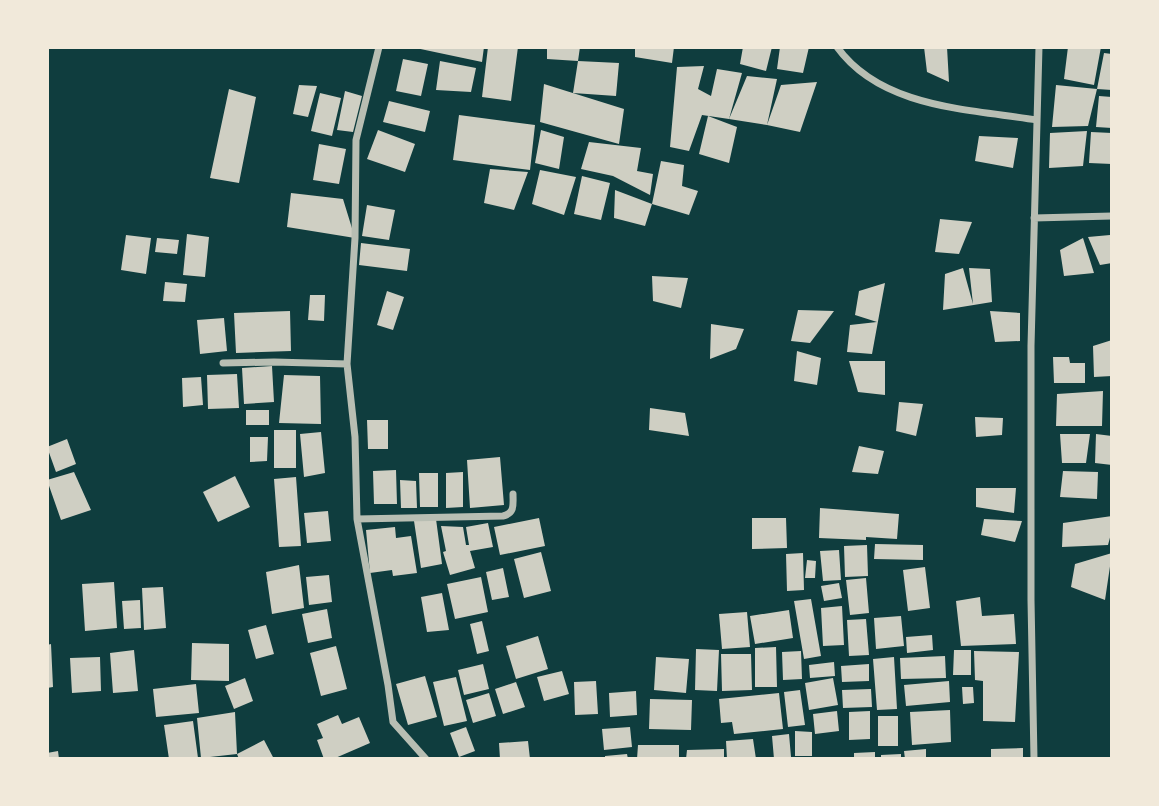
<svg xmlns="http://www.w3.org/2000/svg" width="1159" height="806" viewBox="0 0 1159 806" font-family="Poppins,sans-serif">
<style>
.building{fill:#cfcfc3}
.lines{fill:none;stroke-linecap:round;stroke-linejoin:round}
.minor{stroke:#b8beb3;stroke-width:7}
</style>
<rect width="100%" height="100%" fill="#0f3d3e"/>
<path class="building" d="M411,47H484L482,62Z
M488,47H518L511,101L482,97Z
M547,47H580L578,61L547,59Z
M635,47H674L672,63L635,57Z
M743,47H772L766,71L740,64Z
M780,47H809L803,73L777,69Z
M924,47H947L949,82L927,72Z
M1068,47H1101L1094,85L1064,79Z
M1104,53L1112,54V90L1097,89Z
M403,59L428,64L421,96L396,91Z
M440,61L476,68L471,92L436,90Z
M578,61L619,63L616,96L573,93Z
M704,66L698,89L711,96L717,69L742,73L729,119L702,115L689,151L670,147L677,67Z
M747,76L777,79L767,125L729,119Z
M817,82L800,132L767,125L781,85Z
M544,84L624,109L619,144L540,122Z
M299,85L317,86L308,117L293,114Z
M1056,85L1097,89L1088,126L1052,127Z
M229,89L256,97L239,183L210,178Z
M345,91L362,96L353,132L337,130Z
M320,93L341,98L332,136L311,131Z
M1099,96L1112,97V128L1096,127Z
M389,101L430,111L425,132L383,122Z
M459,115L535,125L530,170L453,160Z
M708,116L737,127L729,163L699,154Z
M378,130L415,144L405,172L367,159Z
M541,130L564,137L559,169L535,163Z
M1087,131L1083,166L1049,168L1050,133Z
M1091,132L1112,133V164L1089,163Z
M979,136L1018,138L1013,168L975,161Z
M589,142L641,148L637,171L653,174L650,195L613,176L581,169Z
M319,144L346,149L339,184L313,180Z
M661,161L684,165L682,186L698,191L689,215L652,204L645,226L614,218L615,190L652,204Z
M490,169L528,172L514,210L484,203Z
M540,170L576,177L564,215L532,204Z
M582,176L610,183L601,220L574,214Z
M291,193L343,199L355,238L287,227Z
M367,205L395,210L389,240L362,236Z
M940,219L972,222L959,254L935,252Z
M187,234L209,237L205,277L183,275Z
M126,235L151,238L146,274L121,270Z
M1110,235L1112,237V263L1100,265L1088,237Z
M157,238L179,240L177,254L155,252Z
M1083,238L1094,273L1064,276L1060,250Z
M361,243L410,249L407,271L359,265Z
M963,268L973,304L969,268L990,269L992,302L943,310L945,274Z
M652,276L688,278L681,308L653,301Z
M165,282L187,284L185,302L163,301Z
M885,283L872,354L847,352L850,325L877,322L855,315L859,291Z
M387,291L404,297L393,330L377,325Z
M310,295H325L324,321L308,320Z
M798,310L834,311L810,343L791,341Z
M290,311L291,351L236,353L234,313Z
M990,311L1020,313V341L995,342Z
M224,318L227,351L200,354L197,320Z
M711,324L744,329L736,349L710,359Z
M1112,340V376L1094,377L1093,346Z
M797,351L821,358L817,385L794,381Z
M1053,357H1069L1070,363H1085V383H1054Z
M849,361H885V395L858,392Z
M272,366L274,402L244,404L242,368Z
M237,374L239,408L208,409L207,375Z
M284,375L320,376L321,424L279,423Z
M201,377L203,405L183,407L182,378Z
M1103,391L1102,426H1056L1057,394Z
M899,402L923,404L916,436L896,431Z
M650,408L685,413L689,436L649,430Z
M246,410H269V425H246Z
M975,417L1003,418L1002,435L976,437Z
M367,420H388V449H368Z
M274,430H296V468H274Z
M321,432L325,473L304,477L300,434Z
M1060,434H1090L1086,463H1062Z
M1096,434L1112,436V465L1095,463Z
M250,437H268L267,461L250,462Z
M67,439L76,464L56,472L47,447Z
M859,446L884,451L878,474L852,472Z
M500,457L504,505L470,508L467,460Z
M396,470L397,504H374L373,471Z
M1063,471L1098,472L1097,499L1060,497Z
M74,472L91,510L61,520L47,480Z
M463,472V507L446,508V473Z
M419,473H438V507H420Z
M235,476L250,507L218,522L203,492Z
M296,477L301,546L279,547L274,479Z
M400,480L416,481L417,508H401Z
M976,488H1016L1014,513L976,507Z
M820,508L899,514L897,539L866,537V540L819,538Z
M328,511L331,541L307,543L304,513Z
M1112,516V530L1108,545L1062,547L1063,523Z
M539,518L545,546L500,555L494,527Z
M752,518H786L787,548L752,549Z
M436,519L442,564L421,568L414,521Z
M984,519L1022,521L1015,542L981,535Z
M488,523L493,547L470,551L475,568L450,575L443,552L446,551L441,526L463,527L466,545H469L466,527Z
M395,527L396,538L411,536L417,573L393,576L392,570L370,573L366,530Z
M875,544L923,545V560L874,559Z
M867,545L868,576L845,577L844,546Z
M839,550L841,580L823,581L820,551Z
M541,552L551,591L524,598L514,559Z
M803,553L804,590L787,591L786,554Z
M1112,553L1105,600L1071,587L1075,564Z
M807,560L816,561L815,578H805Z
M299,565L304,608L272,614L266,572Z
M925,567L930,608L908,611L903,570Z
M503,568L509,597L492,600L486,572Z
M329,575L332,602L309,605L306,577Z
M481,577L488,612L455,619L447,584Z
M866,578L869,613L850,615L846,580Z
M114,582L117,628L85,631L82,584Z
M839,583L842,598L824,601L821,586Z
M163,587L166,628L144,630L142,588Z
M442,593L449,630L427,632L421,597Z
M980,597L982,616L1014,614L1016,644L961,646L956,601Z
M811,599L821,656L804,659L794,601Z
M140,600L141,628L124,629L122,601Z
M842,606L844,645L823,646L821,608Z
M327,609L332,638L308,643L302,614Z
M789,610L793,638L755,644L750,616Z
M747,612L750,647L722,649L719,614Z
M901,616L904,646L876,649L874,618Z
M866,619L869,655L849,656L847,620Z
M482,621L489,651L477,654L470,624Z
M266,625L274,654L256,659L248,630Z
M932,635L933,650L907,653L906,637Z
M538,636L548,669L516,679L506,646Z
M192,643L229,644V681L191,680Z
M51,644L53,687L47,688V645Z
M336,646L347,689L321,696L310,653Z
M776,647L777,687H755V648Z
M696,649L719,650L717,691L695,690Z
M134,650L138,691L113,693L110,653Z
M954,650H971V675H953Z
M801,651L802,679L783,680L782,652Z
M974,651L1019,652L1015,722L983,721V681L975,680Z
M721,654H751L752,690L722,691Z
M945,656L946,678L901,679L900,658Z
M100,657L101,691L72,693L70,658Z
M656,657L689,659L686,693L654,690Z
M894,657L897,709L877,710L873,659Z
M834,662L835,676L810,678L809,665Z
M483,664L489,689L464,695L458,670Z
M869,664V681L842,682L841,666Z
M562,671L569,694L544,701L537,677Z
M425,676L437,717L408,725L396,684Z
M456,677L467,721L444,726L433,682Z
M245,678L253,701L234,709L225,686Z
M833,678L838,705L809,710L805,683Z
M596,681L598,714L575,715L574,682Z
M949,681L950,702L906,706L904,685Z
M516,682L525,707L503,714L495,689Z
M196,684L199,713L156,717L153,689Z
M962,687H973L974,703L963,704Z
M871,689L872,707L843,708L842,690Z
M800,690L805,725L788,727L784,692Z
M636,691L637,715L610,717L609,693Z
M489,693L496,716L473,723L466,700Z
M779,693L783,729L734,734L732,722L721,723L719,699Z
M650,699L692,700L691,730L649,729Z
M950,710L951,742L912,745L910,712Z
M837,711L839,731L815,734L813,714Z
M870,711V739L849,740V712Z
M235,712L237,754L201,758L197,718Z
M338,715L342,724L359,717L370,743L333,759H324L317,740L323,738L317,724Z
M878,716H898V746H878Z
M193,721L198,758L169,759L164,725Z
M466,727L475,751L459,757L450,733Z
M630,727L632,747L604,750L602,729Z
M795,731L812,732V756H795Z
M789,734L791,757L774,759L772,736Z
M753,739L756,759H727L726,741Z
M264,740L274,759H239L237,754Z
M528,741L530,759H500L499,743Z
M638,745H679V759H637Z
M1023,748V759H991V749Z
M724,749V759H686L687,750Z
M926,749V759H905L904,751Z
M58,751L59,759H47V753Z
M875,752V759H854V753Z
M627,754L628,759H605V756Z
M901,754V759H881V755Z"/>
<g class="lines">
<path class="minor" d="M379,47L356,140L355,238L347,364L355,437L357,519L388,685L393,722L426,759
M837,47C881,108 968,109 1037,120
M1034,218L1112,216
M223,363L274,362L347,364
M357,519L503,516C515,513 513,505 513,494
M1034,759L1031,600V346L1039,47"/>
</g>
<rect width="1159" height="806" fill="none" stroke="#f1e9da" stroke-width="98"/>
</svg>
